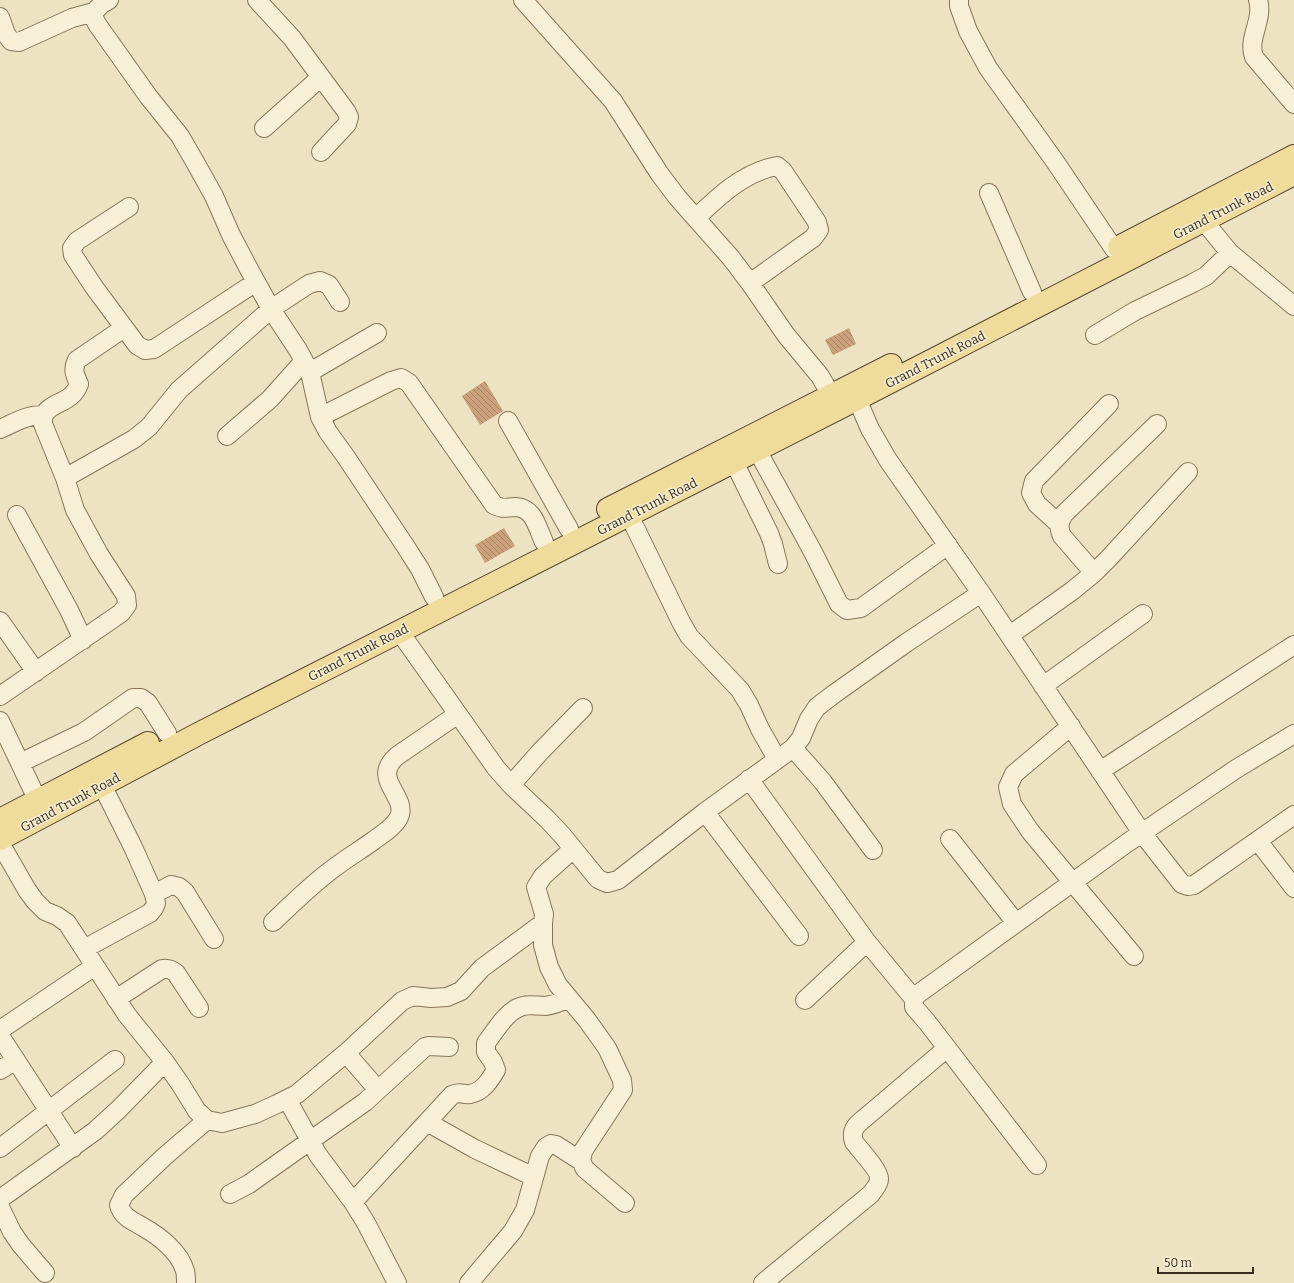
<svg xmlns="http://www.w3.org/2000/svg" width="1294" height="1283" viewBox="0 0 1294 1283" font-family="Bitter,serif">
<style>
.building{fill:url(#building-back-hatch)}
.lines{fill:none;stroke-linecap:round;stroke-linejoin:round}
.minor-casing{stroke:#86755a;stroke-width:20}
.major-casing{stroke:#54432f;stroke-width:24}
.minor{stroke:#f8f0d6;stroke-width:18}
.major{stroke:#efdc9c;stroke-width:22}
.labels{text-anchor:middle;stroke-width:3;stroke-linejoin:round;paint-order:stroke}
.street-label{font-size:13px;fill:#372c1e;stroke:#f4edd2}
</style>
<defs>
<pattern id="building-back-hatch" width="6" height="6" patternUnits="userSpaceOnUse"><rect width="6" height="6" fill="#caa17a"/><path d="M-1 5l2 2M0 0l6 6M5-1l2 2" fill="none" stroke="#a58363"/></pattern>
</defs>
<rect width="100%" height="100%" fill="#ede3c3"/>
<path class="building" d="M849,328L856,344L833,355L825,340Z
M485,381L503,411L480,425L462,396Z
M504,528L515,546L485,563L475,545Z"/>
<g class="lines">
<g class="minor-casing">
<path id="minor" d="M257,0L292,38L346,111L349,117L347,124L321,152
M523,0L613,101L659,173L677,197L731,258L750,283L786,335L820,376L831,395
M959,0V6L968,31L988,68L1054,160L1114,249
M1258,0C1264,20 1247,38 1254,57L1294,104
M94,12V18L97,24L148,96L180,136L195,162L214,196L231,235L250,271L271,309L298,350L310,372L320,417L328,432L346,457L404,544L420,569L434,597
M0,17L6,34L11,41L19,42L72,18L94,12L102,4L109,0
M264,128L321,77
M989,193L1032,292
M129,207L77,241L72,248L73,255L94,287L137,345L145,350L154,349L256,282
M696,218C719,196 744,172 777,166L783,171L817,222L819,230L813,238L750,283
M1203,220L1230,253L1294,306
M1095,335L1135,311L1193,283L1206,276L1230,253
M310,372L377,333
M857,399L870,429L888,460L981,593L1142,833L1182,884L1188,886L1194,885L1294,815
M320,417L391,381L401,378L409,383L494,505C505,510 505,507 516,507C534,508 537,527 544,542
M508,421L569,529
M0,429C14,423 28,414 44,415
M227,436L270,399L304,361
M757,450L813,552L839,604L847,610L861,608L948,545
M734,462L769,533L773,544L778,564
M65,478L134,439L149,427L179,390L271,309L309,284L320,281L329,285L340,302
M17,515L69,610L83,640
M629,515L681,622L689,636L740,690L749,705L760,729L777,759
M1059,524L1037,504L1031,493L1034,481L1109,404
M1094,573L1062,536C1058,527 1059,523 1064,514L1157,424
M0,621L36,672
M399,631L496,768L511,785L547,819L562,835L598,879L607,883L618,880L705,812L793,748L801,738L809,719L817,707L834,694L906,643L981,593
M1010,635L1072,591L1094,573L1109,558L1188,472
M1043,686L1143,614
M0,696L121,613L127,605L126,596L99,554L75,510L65,478L43,424C43,421 43,417 44,415C51,401 72,404 79,384C75,375 72,370 77,360L124,328
M0,721L38,801
M1071,726L1014,774L1008,787L1012,804L1030,831L1134,956
M793,748L823,782L873,850
M20,763L84,732L133,698H141L148,703L167,733
M1100,771L1294,645
M749,779L867,942L914,999
M511,785L540,752L583,708
M705,812L799,936
M950,839L1016,923
M1258,841L1294,888
M0,843L27,890L35,901L45,911L57,916L67,923L127,1015L165,1062L181,1085L197,1111L207,1120L222,1123L255,1114L277,1104L297,1094L346,1053L402,1001L413,996L431,998L447,997L461,991L482,968L543,923L544,914L536,887L543,876L573,849
M154,894L171,885L179,887L185,892L214,939
M273,922C292,904 310,886 330,871C344,860 359,851 373,841C382,834 392,829 398,819C411,797 369,780 397,756L458,714
M543,923V945L549,967L558,985L587,1020L607,1048L622,1080L623,1090L583,1151L581,1161L585,1169L625,1203
M84,949L150,913L154,908L156,903L154,894L133,847L102,785
M116,999L162,969C167,968 171,969 176,973L199,1008
M805,1000L867,942
M0,1030L95,966
M0,1036L73,1148
M346,1053L378,1090
M0,1070L16,1060
M287,1099L318,1155L353,1202L366,1223L397,1283
M427,1122L475,1149L534,1177
M0,1148L115,1060
M1037,1165L927,1022L914,1007V999L918,994L1127,843L1236,769L1294,734
M230,1194L249,1184L263,1174L365,1102L425,1047L429,1046L449,1047
M0,1199L95,1131L118,1110L165,1062
M353,1202L452,1095C461,1091 462,1095 470,1094C483,1092 490,1080 496,1070L493,1062L486,1052V1043C496,1030 507,1010 523,1006C530,1004 538,1006 545,1006C554,1005 561,1002 569,998
M0,1207L12,1232L21,1245L45,1273
M186,1283C186,1279 186,1274 185,1271C180,1252 159,1236 143,1227C133,1221 122,1217 119,1205L124,1195L165,1156L207,1120
M469,1283L513,1231L525,1210L540,1156L546,1147L551,1144L556,1145L581,1161
M763,1283L871,1194C874,1189 879,1185 879,1179C880,1171 859,1149 854,1142C850,1129 857,1124 866,1117L947,1048"/>
</g>
<g class="major-casing">
<path id="major" d="M1119,247L1294,156
M608,509L891,365
M0,820L148,743
M0,839L200,733L857,399L1294,174"/>
</g>
<use href="#minor" class="minor"/>
<use href="#major" class="major"/>
</g>
<g class="labels">
<g class="street-label">
<text transform="translate(1223 210) rotate(-27)" y="5">Grand Trunk Road</text>
<text transform="translate(935 359) rotate(-27)" y="5">Grand Trunk Road</text>
<text transform="translate(647 506) rotate(-27)" y="5">Grand Trunk Road</text>
<text transform="translate(358 652) rotate(-27)" y="5">Grand Trunk Road</text>
<text transform="translate(70 802) rotate(-28)" y="5">Grand Trunk Road</text>
</g>
</g>
<path d="M1158 1267v6h95v-6" fill="none" stroke="#372c1e" stroke-width="2"/>
<text x="1164" y="1267" font-size="12" fill="#372c1e" stroke="#f4edd2" stroke-width="3" paint-order="stroke">50 m</text>
</svg>
